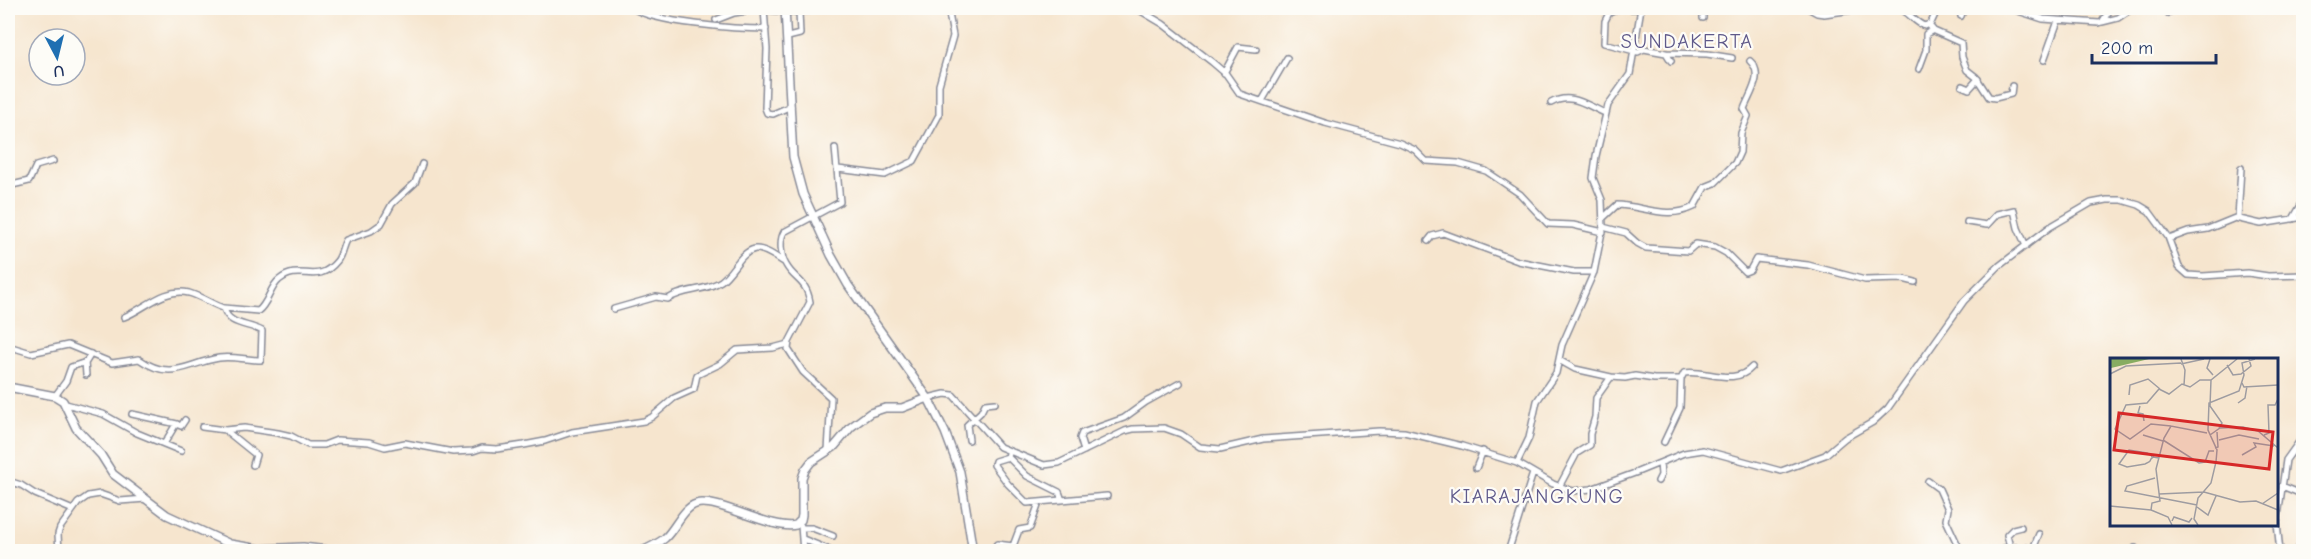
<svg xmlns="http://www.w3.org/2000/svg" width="2311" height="559" viewBox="0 0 2311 559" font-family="'Comic Neue',sans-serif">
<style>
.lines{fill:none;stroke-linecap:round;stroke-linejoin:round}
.minor-casing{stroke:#888a96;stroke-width:8}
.major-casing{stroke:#888a96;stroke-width:10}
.minor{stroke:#fff;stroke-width:5}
.major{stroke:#fff;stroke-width:7}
.labels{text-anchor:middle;stroke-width:4.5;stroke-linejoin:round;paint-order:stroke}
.quarter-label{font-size:20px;letter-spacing:1.5px;fill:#5f598a;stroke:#fdfcf7}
.inset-road{fill:none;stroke:#9e9ca1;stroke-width:1.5}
.view{fill:#d62828;fill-opacity:0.15;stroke:#d62828;stroke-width:3}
.inset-edge{fill:none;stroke:#1b2f5e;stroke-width:3}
</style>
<rect width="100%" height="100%" fill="#fdfcf7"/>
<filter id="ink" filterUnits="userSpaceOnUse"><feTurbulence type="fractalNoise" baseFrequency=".0167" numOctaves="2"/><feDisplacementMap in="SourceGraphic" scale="12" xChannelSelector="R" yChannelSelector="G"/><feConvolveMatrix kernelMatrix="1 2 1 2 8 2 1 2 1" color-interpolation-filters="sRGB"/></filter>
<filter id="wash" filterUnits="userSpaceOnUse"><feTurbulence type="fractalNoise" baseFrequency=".008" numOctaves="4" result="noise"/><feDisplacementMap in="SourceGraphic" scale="24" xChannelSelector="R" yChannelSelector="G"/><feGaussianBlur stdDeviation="1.35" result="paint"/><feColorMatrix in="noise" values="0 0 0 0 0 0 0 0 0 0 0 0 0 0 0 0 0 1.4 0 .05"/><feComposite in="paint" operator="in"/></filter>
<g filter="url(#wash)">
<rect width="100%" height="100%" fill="#f6e5ce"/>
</g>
<g filter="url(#ink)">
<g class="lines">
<g class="minor-casing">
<path id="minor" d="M633,8C654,23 738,29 766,29
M1136,8L1163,24L1212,62L1226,74L1240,94L1325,123L1400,143L1415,150L1426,161L1458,163L1486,171L1520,194L1548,224L1573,225L1603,232
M1808,8L1817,13L1824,14L1866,8
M1898,8C1909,11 1914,23 1925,26L1931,23L1938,8
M2009,8L2043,19L2099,23L2102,22L2111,8
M764,9L767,49L765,108L767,113L773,114L791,106
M1641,9H1618L1609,13L1605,21L1604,43L1638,52L1644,49L1666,53L1671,61
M2168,13L2174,8
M1961,16L1964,8
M1703,18V8
M716,20L734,13L759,9L785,12L811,11L821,8
M2102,22L2118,18L2133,8
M1929,25L1934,31L1961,43L1962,57L1967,70L1976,77L1989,97L1995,98L2011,94L2012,86
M788,37L800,34L799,12
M1666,53L1707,54L1732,58
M2044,60L2058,21
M1919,69L1926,50V34L1933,30
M1224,73L1238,47L1256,49
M1962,86L1969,89L1978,79
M1262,101L1287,58
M1551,103C1571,92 1586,105 1605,113
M838,169L885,175L914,161L939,115V85L953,36L948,8
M8,186L29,181L36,166L53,161
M1603,218L1617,205C1644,206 1667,220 1694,207L1705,187L1715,183L1735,163L1740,152L1741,133L1748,116L1744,109C1749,95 1765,74 1750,61
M2238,218L2241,168
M2293,219L2304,200
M1967,222L1987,225L1997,214L2014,210L2018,228L2026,246
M1603,227L1626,233L1637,243L1646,248L1688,251L1696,244L1715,247L1726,253L1745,272L1750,270L1756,259L1808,265L1865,280L1903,279L1915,282
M2169,239L2188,232L2208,229L2235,218L2261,224L2304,217
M1428,241L1432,236L1443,233L1518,261L1574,272H1594
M614,309L656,297L668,299C684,288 705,292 721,281C733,273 740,252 755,249C764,248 776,257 784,262
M124,317C145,309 164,287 189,293C200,296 212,304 223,308
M8,346L31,353L68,345L112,363L139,359C172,382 187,363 219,358C233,356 247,360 261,360L262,331C248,323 228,326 224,308L258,311C268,304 270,287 279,280C301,262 316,287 337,261C342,255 342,247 346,240L371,231L381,224L392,204L415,183L422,164
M1559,360L1575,369L1611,377L1596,398L1595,417L1590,434V445L1577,453L1559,487
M85,362L86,375
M1611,377L1625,378L1635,376L1654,379H1681
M55,396L66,381L71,367L86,362L91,354
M928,398L945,394L953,395L1000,447L1044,465L1059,463L1125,431L1133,429L1164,428L1181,434L1200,447L1220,449L1263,439L1379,431L1404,432L1462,446L1517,463L1529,438L1537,401L1556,373L1562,345L1594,272L1603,227L1602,200L1593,178L1596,156L1608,105L1630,74L1641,8
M66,404L103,414L137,433L181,451
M132,414L177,424
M202,427L225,430L244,428L278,433L291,436L308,445H324L337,440L369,442L385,447L405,443L453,452L473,451L482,448L497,449L524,445L545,441L572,432L644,421L652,417L674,398L694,389L697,375L720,364L737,350L773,348L788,344
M225,430L256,455L253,465
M969,440L967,425L981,412L985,404L995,403
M1664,442L1680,408L1681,379L1684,373C1706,369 1734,387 1752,367
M164,444L176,424L181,426L185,420
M828,451L831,398L803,372L788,349L789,342L810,302C806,279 795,281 786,265C781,257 779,240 784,232L840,202L835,148
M1084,451L1080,438L1082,433L1124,418L1146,402L1180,383
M1009,453L1008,457L1027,476L1059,492L1062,500
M1008,457L995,461L994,465L1008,484L1027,503L1107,496
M1517,463L1553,484L1573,491L1591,489L1635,473L1684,453L1703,450L1781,471L1825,455L1845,438L1873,422L1888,408L1964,301L1999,266L2050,227L2091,203L2107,200H2122L2139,205L2149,211L2168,237L2179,267L2188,275L2203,276L2248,273L2268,276L2304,275
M1476,468L1483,451
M8,481L21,485L35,494L73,510
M1658,481L1661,475L1660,463
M1928,481L1939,489L1948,509L1946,520L1961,552
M2282,486L2304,495
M801,526L803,552
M802,528H812L833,536
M803,539L835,552
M2010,547L2007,535L2013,529L2021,527
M2005,548L2023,547L2033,549L2032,552
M2033,549L2039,534
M59,552L58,534L60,528L78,503L88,496L100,494L120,501L146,499
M991,552L997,544L1013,546L1019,530L1030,528L1039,503
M1508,552L1533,473
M2134,552L2135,548
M2280,552L2277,523L2286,460L2304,435
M2296,552L2304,540"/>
</g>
<g class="major-casing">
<path id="major" d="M785,8L793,157L803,194L831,255L848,285L928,398L945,432L960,472L973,552
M8,387L55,396L63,401L76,428L101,455L113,474L167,515L230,544L260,549L303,547L343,552
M640,552C649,548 658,544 665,538C675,529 683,508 696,504C716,497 772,531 796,525L801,520L802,515V478L805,470L811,462L834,447L851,427L870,413L885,408H902L928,398"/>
</g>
<use href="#minor" class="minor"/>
<use href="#major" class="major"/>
</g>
</g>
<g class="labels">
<g class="quarter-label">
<text x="1687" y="48">SUNDAKERTA</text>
<text x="1537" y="503">KIARAJANGKUNG</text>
</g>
</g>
<g transform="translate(2110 358)">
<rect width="168" height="168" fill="#f6e5ce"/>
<path d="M0,1H39L1,10Z" fill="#87ac61"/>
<path class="inset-road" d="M71,1L75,12L74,27M100,1L97,10L103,17M71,6L94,1M117,7L123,17L131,16L141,8L139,1M0,16L16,8L71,5M101,22L100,48L112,65L109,70M132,25L134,29L168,27M19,37L20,27L38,21L50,31M128,45L135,40L137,28M30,48L28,55L33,56L34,63M61,68L41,66L20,81L5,71L16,47L37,45L49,31L59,36L72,26L80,29L90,22H101L127,1M33,77L53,83M100,77L110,70L133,69L148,73L168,90M154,77L159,75L158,47H165L168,41M53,82L89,105L95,104L99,93H104M109,82L129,77L149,81M105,90L108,89L107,74M45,96V97H44L43,99L41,101L40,103L39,104L35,106L17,109L9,106L19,92L37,95L41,97L42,99H43L49,100M132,97L146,89L144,85L164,88M45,120L17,128L15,133L87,147M49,136L94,134L130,144L146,143L168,152M152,146L168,135M0,148L41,152M87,149L98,157L106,138M62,163L64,159L79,164L82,160M62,167L58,159L41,152L42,145L50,143L46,111L54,80L61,68L97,75M88,167L84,161L88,140L101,125L106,104L107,92L98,72L99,45L129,33L134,17L132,5L145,1"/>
<path class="view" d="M9,55L163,74L159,111L4,92Z"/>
<rect width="168" height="168" class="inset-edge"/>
</g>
<rect width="2311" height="559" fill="none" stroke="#fdfcf7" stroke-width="30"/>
<g transform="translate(57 57) rotate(173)"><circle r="28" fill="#fdfcf7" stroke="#a3aaba" stroke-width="1.5"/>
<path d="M0-4.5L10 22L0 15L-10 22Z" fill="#1f6fb2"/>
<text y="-9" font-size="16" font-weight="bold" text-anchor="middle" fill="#1b2f5e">U</text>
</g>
<path d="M2092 54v9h124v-9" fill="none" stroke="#1b2f5e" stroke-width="3"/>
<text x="2101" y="54" font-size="18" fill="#1b2f5e" stroke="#fdfcf7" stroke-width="4.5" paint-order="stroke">200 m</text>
</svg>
